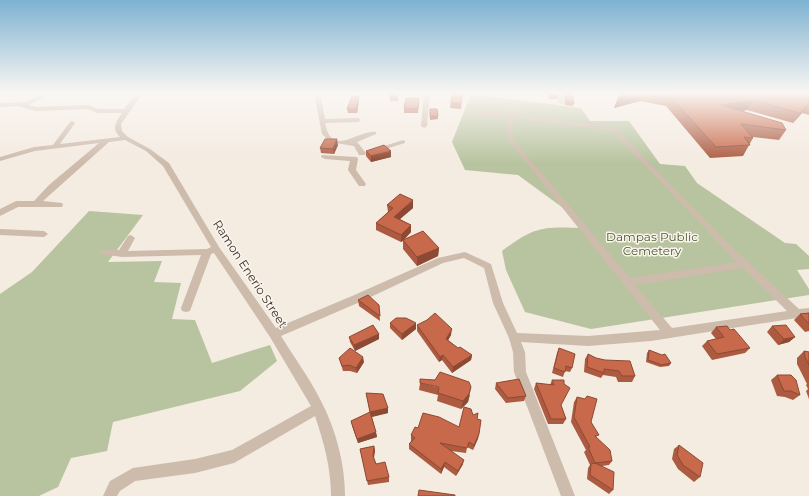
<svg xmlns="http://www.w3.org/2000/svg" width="809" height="496" viewBox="0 0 809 496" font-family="Montserrat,sans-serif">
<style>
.green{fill:#b8c4a0}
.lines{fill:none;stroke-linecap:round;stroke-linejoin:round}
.minor{fill:#cdbbac;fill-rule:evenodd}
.wall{fill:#ac5a40}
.shaded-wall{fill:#8c4a34}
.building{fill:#c8694b;stroke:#8c4a34}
.labels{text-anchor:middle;stroke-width:3;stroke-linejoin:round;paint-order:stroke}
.park-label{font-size:12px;fill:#4a5a2e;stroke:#fbf5ee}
.street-label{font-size:12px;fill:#3b302b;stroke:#fbf5ee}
</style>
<rect width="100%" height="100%" fill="#f4ebe1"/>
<path class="green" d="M471,94L581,108L590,121H629L660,164L685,166L697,183L785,243L796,244L809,256V269L797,270L809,289V295L591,329L525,312L506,270L502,251C532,228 542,226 579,228L570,213L518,175L465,170L452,142Z
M89,211L143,215L108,262L162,261L154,282L181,283L172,319L195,320L212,363L270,345L277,361L240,391L113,422L107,451L71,458L58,487L39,496H0V294L32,272Z"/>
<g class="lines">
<path class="minor" d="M44,93H52L29,105L36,107L89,105L98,109H124L137,93H143L121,124L122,131L128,137L150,149L169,163L219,247L276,328L352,296L438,258L465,252L491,264L503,303L517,333L588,336L660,330L509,141L506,134L507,118L478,114L475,112L478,110L508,114L509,104L512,102L515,104L514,115L607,126L617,130L732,247L799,309L809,308V316L651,341L588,346L521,342L525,352L526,372L575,496H561L514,372L513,352L509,338L493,303L484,268L464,258L443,263L360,302L281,336C294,357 310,379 321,401C336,430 345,464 345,496H331C331,468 324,443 315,416L234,463L195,473L135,481L120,491L117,496H103L110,481L133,468L195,459L232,450L311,406L270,337L214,253L211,254L191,308L190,311L186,312L182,311L181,308L201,255L122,257L101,254L99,252L101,250H119L128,236L131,235L135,238L128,251L207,249L211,247L163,166L146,151L125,140L109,142L43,201L62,203L63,205L62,207H18L0,216V209L16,201H34L49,185L99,143L35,151L0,161V157L34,147L53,145L70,122L72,121L75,123L60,144L120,137C111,129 116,122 122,113H97L88,109L36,111L18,106L0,107V103L26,102ZM514,118L606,130L613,132L737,262L630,278L514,140L512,134ZM743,268L787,311L672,328L635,285Z
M314,93H320L325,119L358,118L361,120L358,122L325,123C332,159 358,129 376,132V134L357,142L358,143L366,153L365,155H359L354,146L330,142L322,134Z
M424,93H430L427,126L424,128L421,126Z
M508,93H514V96L509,97Z
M557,93H563L564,104L559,103Z
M403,140L405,141V143L376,152L372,150Z
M322,155L357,157L358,159L356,170L366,184L365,186H359L348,170L350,161L325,159L321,157Z
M0,229L44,231L48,234L44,237L0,235Z"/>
</g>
<path class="wall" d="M389,93H398V101H390Z
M452,93H463L461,109L450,108Z
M548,93H557L558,96L557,99H549Z
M564,93H572L574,103L573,106L565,105Z
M620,93H809V115L802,113L793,123L747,110L742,111L786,130L779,140L753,137V138L743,156L710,158L666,106L640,101L614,108Z
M359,96V100L357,113H348L347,109Z
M419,98L418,113H404V108Z
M430,112L438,116V119L430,120Z
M338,145L334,154L321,153L320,148Z
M366,151L391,157L371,162L366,156Z
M387,205L413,208L400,219L411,225V232L404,240L439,248L438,256L417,266L403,249V241L401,242L376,230V223L388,212Z
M358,300L379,305L380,321L359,306Z
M809,313V331L805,332L794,320L800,314Z
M390,323L416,329L402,340L390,328Z
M417,325L451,335L448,340L458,348L472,355L471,360L452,373L442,360L439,362L417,331Z
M772,326L795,337L789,342L778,345L767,332Z
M716,327L730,330L750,348L745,353L712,360L702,346L707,341L716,339L711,333Z
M379,334V339L355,351L350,342L349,337Z
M559,348L572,368L570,372L565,371L563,377L552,373L557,353Z
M649,350L671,363L669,366L660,367L646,362L647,353Z
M804,351L809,352V399L806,391L808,389L806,385L807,384L797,364V358Z
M588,354L596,358L635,376L632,382H618L616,377L603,375L601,378L584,372L585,359Z
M339,358L364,362L357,373L350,371H343Z
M777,375L800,395L793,400L785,397L777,396L771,380Z
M552,380L561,405L566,419L563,424H548L534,389L536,383L550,385Z
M420,383L470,395L468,402L461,409L437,401L438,395L419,390Z
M496,383L526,396L524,401L506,403L495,389Z
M366,393L388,413L372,417L377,437L358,443L352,426L351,421L370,413Z
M577,397L591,422L597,438L612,461L609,465L602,466L613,490L609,494L587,479L588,468L590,465L584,452L586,450L571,422L574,402Z
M473,415L477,419L479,434L473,450L467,447L466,453L451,451L463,464L456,476L444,467L441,474L409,449V444L411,441V435L418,428L459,427Z
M679,445L700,477L694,482L678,469L672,459L674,449Z
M374,446L375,451L374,458L376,464L389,477V482L368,485L360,449Z"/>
<path class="shaded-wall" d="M636,93H643L640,101L614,108L618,98Z
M359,96V100L357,113L356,109Z
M753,100L747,110L715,115L721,105Z
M809,103L802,113L793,123L800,113Z
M337,139L338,145L334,154L333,149Z
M391,151V157L371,162V156Z
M413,200V208L394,224V217Z
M411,225V232L401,242V235Z
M439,248L438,256L417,266V257Z
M416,323V329L402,340V334Z
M452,329L451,335L446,344V339Z
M379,334V339L355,351L354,345Z
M795,337L789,342L778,345L784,339Z
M443,355L442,360L439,362L440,357Z
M472,355L471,360L452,373L453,367Z
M363,357L364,362L357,373L356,368Z
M471,387L468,402L461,409L463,401Z
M388,408V413L371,417L370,412Z
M376,432L377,437L358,443L357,439Z
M479,434L478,439L473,450L474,445Z
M374,446L375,451L373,460V456Z
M464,460L463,464L456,476L458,471Z
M445,462L444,467L441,474V469Z"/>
<path class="building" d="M390,93H398V96H390Z
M452,93H462L461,104L451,103Z
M549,93H557L558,96L550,95Z
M565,93H572L574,103L566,102Z
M620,93H636L618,98Z
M657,93H809V103L800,113L753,100L721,105L782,123L786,130L741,124L753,138L744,137L750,145L716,147L670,96Z
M352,96H359L356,109H347Z
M406,98H419L418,109L404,108Z
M430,109H437L438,116L430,117Z
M325,139H337L333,149L320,148Z
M384,145L391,151L371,156L366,151Z
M400,194L413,200L394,217L411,225L401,235L376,223L393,208L387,205Z
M423,231L439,248L417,257L403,240Z
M368,295L379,305L380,316L358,300Z
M435,313L452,329L446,339L458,348L460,347L472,355L453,367L443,355L440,357L417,325L427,320Z
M809,313V324L800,314Z
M396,318H406L416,323L402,334L390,323Z
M373,325L379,334L354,345L349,337Z
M786,325L795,337L784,339L772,326Z
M727,326L730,330L734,329L750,348L717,354L707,341L724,337L716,327Z
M350,348L363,357L356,368L349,365L342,366L339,358Z
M559,348L575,354L572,368L566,366L565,372L554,368Z
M649,350L662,355L665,354L671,363L662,365L648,360Z
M804,351L809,352V365L805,357Z
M588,354L596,358L605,360L630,361L635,376H622L619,371L604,369V373L587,367Z
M440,372L469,382L471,387L469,394L463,401L438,393L439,387L420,383V379L435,380Z
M777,375H791L796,380L800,395L791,391H784Z
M519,379L526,396L508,398L496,383Z
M552,380H564V384L570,388L561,405L566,419H551L536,383L554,385Z
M366,393L383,394L388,408L370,412Z
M587,396L597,399L591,422L599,435L595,436L610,450L612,461L595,463L588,447H590L574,417L577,397L585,399Z
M464,407L471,409L473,415L478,413L477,419L481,420L479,434L474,445L469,442L467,448L440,443L464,460L458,471L445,462L441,469L409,444L415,438L411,435L415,427L418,428L423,413L439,417L459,427Z
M370,412L376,432L357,439L351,421Z
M679,445L703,463L700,477L683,465L677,455Z
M374,446L373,456L376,464L385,462L389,477L367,481L360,449Z
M595,463L614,472L613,490L590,475L591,464Z
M419,490L455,495V496H418Z"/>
<linearGradient id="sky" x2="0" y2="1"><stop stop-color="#7eb2d2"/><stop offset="0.57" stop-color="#faf6f2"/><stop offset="1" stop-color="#faf6f2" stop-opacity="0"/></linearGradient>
<rect width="809" height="163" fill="url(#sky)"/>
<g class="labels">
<g class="park-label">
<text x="652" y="241">Dampas Public<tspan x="652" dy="14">Cemetery</tspan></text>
</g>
<g class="street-label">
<text transform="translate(250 274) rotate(57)" y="4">Ramon Enerio Street</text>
</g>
</g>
</svg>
